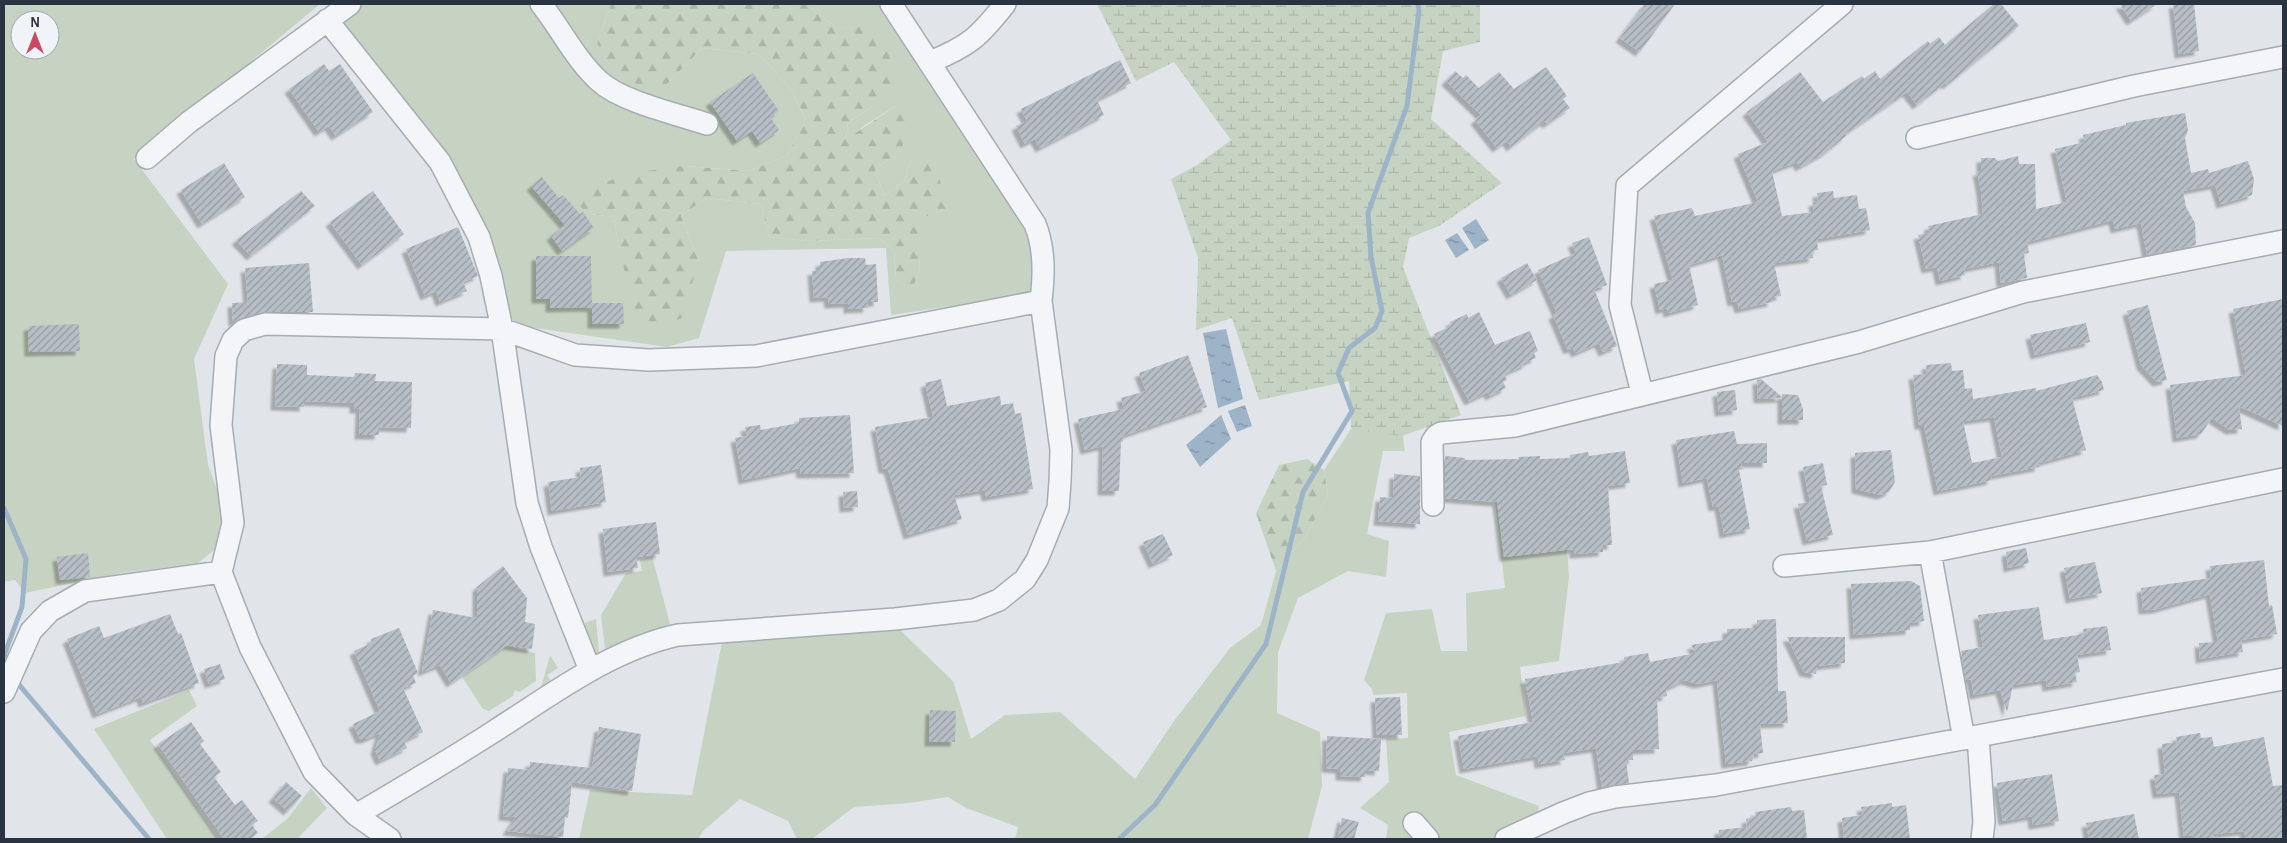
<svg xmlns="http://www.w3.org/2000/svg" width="2287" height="843" viewBox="0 0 2287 843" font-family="'Alegreya Sans',sans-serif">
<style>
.green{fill:#c7d3c2;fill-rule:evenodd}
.forest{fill:url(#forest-firs)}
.wetland{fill:url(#wetland-marsh)}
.water{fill:url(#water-ripples)}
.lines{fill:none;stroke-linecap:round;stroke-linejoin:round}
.stream{stroke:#9db3c8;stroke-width:5}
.building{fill:url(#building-hatch);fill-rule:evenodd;filter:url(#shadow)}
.minor-casing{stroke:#a6acb3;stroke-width:24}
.minor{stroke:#f4f5f8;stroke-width:21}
</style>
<defs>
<pattern id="forest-firs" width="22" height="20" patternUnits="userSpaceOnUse" patternTransform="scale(1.25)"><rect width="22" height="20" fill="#c7d3c2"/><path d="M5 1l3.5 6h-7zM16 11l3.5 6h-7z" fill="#abb6a8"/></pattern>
<pattern id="wetland-marsh" width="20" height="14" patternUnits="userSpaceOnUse" patternTransform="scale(1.25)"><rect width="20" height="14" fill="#c7d3c2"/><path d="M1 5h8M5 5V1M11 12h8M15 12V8" fill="none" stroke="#abb6a8"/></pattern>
<pattern id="water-ripples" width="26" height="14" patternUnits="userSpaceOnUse" patternTransform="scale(1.25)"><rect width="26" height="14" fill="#9db3c8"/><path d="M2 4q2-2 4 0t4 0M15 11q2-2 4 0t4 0" fill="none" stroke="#8092a4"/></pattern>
<pattern id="building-hatch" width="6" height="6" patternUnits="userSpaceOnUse" patternTransform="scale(1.25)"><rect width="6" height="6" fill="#b8bec6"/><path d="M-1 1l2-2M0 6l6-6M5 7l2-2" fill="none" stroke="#969ba2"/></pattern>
<filter id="shadow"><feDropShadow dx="-4.5" dy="4.5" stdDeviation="1" flood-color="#0004"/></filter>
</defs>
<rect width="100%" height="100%" fill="#e1e5e9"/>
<path class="green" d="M4,4H320L134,159L228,284L194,359L208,465L224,508L222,544L198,563L122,573L25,593L15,580L4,582ZM20,20H50V50H20Z
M357,4H611L597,44L667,84L702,48L758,54L791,89L806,119L787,156L748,171L685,166L590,214L614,217L619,250L699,261L681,216L706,198L761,204L769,237L807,241L879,238L894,251L896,280L912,289L920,268L911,160L904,181L884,196L875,169L898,154L896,106L865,125L846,140L848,122L873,106L871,24L838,29L806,4H878L970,145L1023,221L1035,255V285L1026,295L891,315L886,248L726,251L699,338L667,347L514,325L492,243L427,135L340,18Z
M1351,429L1402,432L1405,451H1383L1367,534L1389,541L1386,577L1348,571L1298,598L1278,652L1277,713L1320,732L1322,786L1308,839H1015L1018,827L966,808L948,797L909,803L854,807L812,839H797L788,821L740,799L703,831L698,839H579L590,790L692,795L722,642L897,627L953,681L971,739L1005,715L1060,712L1135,779L1174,721L1230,648L1261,625L1276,571L1306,536L1328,495L1324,470Z
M1564,500L1569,578L1559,661L1520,667L1526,716L1449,732L1456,775L1539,806L1537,817L1490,839H1386L1388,825L1360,808L1389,782L1386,739L1408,738L1407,693L1373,695L1372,689L1364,680L1386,613L1432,609L1441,651H1467L1466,593L1505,588L1495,501Z
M652,556L670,624L605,649L601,615L626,573L642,571L640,560Z
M596,619L599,653L594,657L584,623Z
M507,646L535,653L536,681L520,692L515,690L513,696L489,711L483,709L462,677Z
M550,655L558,668L547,675L552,683L541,688Z
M189,690L197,706L150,740L218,839H167L94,729Z
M311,788L327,808L297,839H262L287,819Z"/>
<path class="forest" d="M611,4H806L838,29L871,23L890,45L891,84L873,106L848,122L846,139L896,106L912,127L898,154L875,169L884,196L904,181L911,160L934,157L947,208L917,220L920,268L912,290L896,280L894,251L879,238L807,241L769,237L761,204L706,198L681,216L699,261L682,318L653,330L638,322L619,250L614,217L590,214L577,204L584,191L629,173L685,166L748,171L787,156L806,119L791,89L758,54L702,48L667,84L626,86L597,44Z
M1307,459L1324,470L1328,495L1306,536L1276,571L1256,513L1279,465Z"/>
<path class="wetland" d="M1097,4H1480V42L1443,51L1431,119L1502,183L1439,226L1409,238L1403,267L1461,415L1402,436L1351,429L1349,381L1259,400L1232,318L1196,330L1198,258L1171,179L1197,165L1231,140L1174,62L1136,81Z"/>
<path class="water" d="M1476,219L1489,240L1475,249L1462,228Z
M1457,233L1469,250L1456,258L1445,240Z
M1226,329L1243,399L1218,408L1203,333Z
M1245,405L1252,426L1237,432L1228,411Z
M1221,415L1231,439L1200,467L1186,445Z"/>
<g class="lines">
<path class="stream" d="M4,508L26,559L22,607L5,653L4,668
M16,681L149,839
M1119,839L1155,805L1266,644L1303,492L1352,411L1338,373L1349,348L1375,328L1382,311L1371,257L1368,213L1407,106L1419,11L1418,4"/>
</g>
<path class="building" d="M1645,4H1675L1640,52L1620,38Z
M1994,4H2001L2019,26L1947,85L1945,83L1917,105L1907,92L1845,134L1846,136L1825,153L1800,167L1797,162L1772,171L1782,216L1814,212L1813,202L1818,201L1817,193L1833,191L1834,198L1857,195L1859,209L1866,208L1870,230L1817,239L1818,250L1812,251L1813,258L1774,263L1781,296L1771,297L1772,302L1739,309L1737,301L1732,302L1722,255L1689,265L1698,305L1668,313L1667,308L1660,310L1654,284L1673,280L1654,216L1692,208L1695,216L1758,202L1738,154L1768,142L1747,112L1800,72L1823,102L1862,76L1864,79L1875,71L1880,79L1928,41L1930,44L1939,37L1945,45Z
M2120,4H2157L2131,21Z
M2173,4H2194L2199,51L2179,54Z
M1120,60L1131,83L1097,100L1104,115L1040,148L1035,139L1025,144L1016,126L1027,121L1021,109Z
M324,64L329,71L340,64L373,112L336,136L329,126L319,132L289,89Z
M1546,67L1567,96L1563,99L1570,108L1547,124L1545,121L1511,147L1507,141L1497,148L1475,120L1481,115L1446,81L1455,71L1463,78L1466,75L1479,88L1499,72L1514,89Z
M753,73L779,111L770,117L779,130L760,143L752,131L737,141L710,102Z
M2185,113L2188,130L2185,138L2191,173L2208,169L2209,173L2248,161L2254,179L2252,195L2221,204L2215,185L2183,191L2186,207L2195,223L2196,245L2147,255L2141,223L2115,229L2113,220L2027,242L2029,253L2024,254L2027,278L2001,283L1999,262L1964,269L1965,275L1940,281L1937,267L1926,269L1918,235L1930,233L1928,226L1983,214L1981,191L1977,171L1981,172V158H1995L1998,161L2018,156L2019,164H2035L2036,209L2067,202L2055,149L2085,142L2083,135L2126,125V123Z
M224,163L245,197L202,224L181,190Z
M542,177L559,198L563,195L580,214L583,212L594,228L562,251L551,236L565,225L531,186Z
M301,191L315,206L251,256L236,240Z
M373,191L404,234L362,265L330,222Z
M458,227L478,276L463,282L467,291L440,302L436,291L425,296L406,249Z
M1589,237L1607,285L1594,289L1617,346L1603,352L1599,343L1576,353L1573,348L1568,350L1553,315L1557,313L1538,270L1576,253L1572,243Z
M536,256H591L592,307L550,308V299H536Z
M848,258H865L866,265L876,264L878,302H867L868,308L848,309V303L829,304L828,297L814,298L812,271L820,270V262Z
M309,263L313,312H265L233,322L232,303L248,302L245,268Z
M1527,263L1537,280L1511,295L1501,278Z
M2283,299V426L2239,406L2242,429L2230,430L2212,418L2201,434L2177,438L2170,385L2246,375L2233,309Z
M592,303H623L624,324H592Z
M2148,305L2167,380L2157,382L2141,365L2127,311Z
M1479,312L1495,345L1530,331L1538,351L1534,353L1536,358L1526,362L1527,364L1504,374L1507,380L1503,382L1506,388L1490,396L1488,392L1469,401L1434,334L1451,326L1450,322L1467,314L1468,318Z
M2086,323L2090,342L2035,355L2030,335Z
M79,324L80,351L29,352L28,326Z
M1188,355L1207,407L1122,436L1123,441L1121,442L1119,491H1102L1103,446L1085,450L1078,419L1124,409L1121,398L1146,391L1139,373Z
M1951,363L1952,371L1963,370L1965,389L1972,388L1973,399L2036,388V391L2097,375L2102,382L2104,390L2072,398L2086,450L2039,463V467L1991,476L1992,480L1938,491L1924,425H1919L1913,375L1927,374L1926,365ZM1994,417L2002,457L1972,463L1963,421Z
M277,364L307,365V375L354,377L355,373L376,374L375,381L412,382L411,428L379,427V435H359L360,409H354V403L304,401V407L275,406Z
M941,379L947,406L1000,396L1001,405L1013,403L1015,414L1021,413L1033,489L986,497L985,490L954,495L962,519L908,535L888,469H883L875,427L933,417L925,383Z
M1761,379L1782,397V394L1798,395L1803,409V420H1782V398L1758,399L1757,380Z
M1735,390L1737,410L1719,412L1717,392Z
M850,415L854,473L801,474L800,468L743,480L735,438L747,436L745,427L760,425L761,430L799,423V418Z
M1734,431L1737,444L1767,443V463H1741L1743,469L1739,470L1750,529L1724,534L1719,506L1713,507L1707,478L1683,483L1676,440Z
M1891,450L1895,482L1889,492L1881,495L1856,489L1855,453Z
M1625,451L1630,483L1608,486L1612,545H1603V552L1574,554V549L1504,557L1497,502L1445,498V456L1465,458V460L1519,459L1518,457L1540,456V459L1570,458V455L1588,452L1589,456Z
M1823,463L1827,485L1821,486L1833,535L1807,541L1798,504L1810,502L1803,467Z
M601,465L606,502L552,511L548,482L581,477L580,468Z
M1394,474L1420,476V524L1378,521L1380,497L1393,498Z
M857,491L858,507L844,508L843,492Z
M656,522L660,554L636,557L638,568L608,572L603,529Z
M1163,534L1173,555L1153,564L1143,542Z
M2026,548L2029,563L2008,568L2006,552Z
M88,553L90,577L60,580L57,557Z
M2264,560L2269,606L2272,605L2277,634L2241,640L2243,652L2200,659L2199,643L2218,642L2210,594L2157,609L2143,610L2141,588L2211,578L2210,566Z
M2095,562L2102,593L2070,599L2064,568Z
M503,566L527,598L525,622L535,624L532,649L507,645L451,683L440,665L422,672L433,610L477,618V587Z
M1911,581L1920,586L1924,621L1910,623V630L1854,635L1851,584Z
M2039,607L2044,640L2084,634L2083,629L2107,626L2111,650L2077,655L2080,672L2075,673L2077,682L2047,687L2046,680L2013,685L2007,712L2000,690L1974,695L1971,679L1966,680L1961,651L1983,647L1978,615Z
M170,614L178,634L181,633L199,683L143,703L141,697L97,714L67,639L99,626L104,638Z
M1776,619L1778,691H1786L1788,723L1760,724L1763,753L1754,754L1752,761L1726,764L1717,680L1698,684L1685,680L1666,689L1667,696L1657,698L1659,749L1633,750V760H1626L1629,783L1602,787L1596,748L1563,753L1565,760L1539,764L1538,756L1464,769L1458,736L1533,722L1525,679L1624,662V657L1648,653L1650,662L1696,653L1691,645L1723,640V638H1727V629L1757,628V620Z
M399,628L418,673L413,676L416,683L403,688L423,732L404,741L407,748L380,761L375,750L380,733L366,739H360L353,724L380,711L354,651L372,643L371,639Z
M1787,637H1845V663L1817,666L1816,674L1804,672Z
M220,664L225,679L209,684L204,669Z
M1400,697L1402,735H1377L1375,698Z
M930,710L956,711L955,742H929Z
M191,722L204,741L200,744L221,772L214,777L235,805L242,800L258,821L252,825L258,833L250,839H224L158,744Z
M599,727L641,734L632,791L572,782L568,818L565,817L563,837L507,831L516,817L503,816L508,768L529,770L530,762L592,768Z
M2200,733L2201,738L2212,737L2214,747L2264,737L2273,786L2283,785V839H2246L2244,831L2213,834L2214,839H2195L2194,835L2184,836L2179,792L2157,794L2154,775L2165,774L2162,744L2177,742L2176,737Z
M1327,736L1381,739L1379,771L1366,770L1365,777L1340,776V769L1326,768Z
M2052,774L2059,821L2033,825L2032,816L2003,821L1997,783Z
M286,782L302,796L288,811L273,798Z
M1892,803V807L1906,805L1910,839H1844L1842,818L1863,815L1861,807Z
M1791,807L1792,811L1804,810L1807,839H1719V830L1747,827L1746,819L1756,817L1755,812Z
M2134,814L2139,839H2089L2086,823Z
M1342,818L1359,822L1354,839H1337Z"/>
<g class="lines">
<g class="minor-casing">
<path id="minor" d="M541,4C561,29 575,59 599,81C622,102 677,114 707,124
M891,4L1035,224C1045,249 1044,275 1041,301L1061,450L1060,482L1058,508L1037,560L1025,579L999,600L974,610L895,619L678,635C610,650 551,695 493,732C448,761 402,788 356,815L314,772L250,647L221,572L233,523L221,425L226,356L233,340L244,330L265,324L502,329L575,355L649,360L756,356L1041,301
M327,20L440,162L479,237L491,276L502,329L527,503L541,547L590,670
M930,62C969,46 979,37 1005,4
M1917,138L2134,86L2283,57
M147,158L189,122L350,4
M1642,393L1620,305L1627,186L1842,4
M1433,505L1432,442L1436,436L1441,433L1515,426L1859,342L2023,292L2283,241
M1930,552L1964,739
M1784,566L1930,552L2283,479
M4,692L31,631L50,611L85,591L221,572
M1978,737L1984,822L1982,839
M356,815L390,839
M1414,823L1428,839
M1506,839L1563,813L1589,803L1615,797L1716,785L2283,679"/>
</g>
<use href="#minor" class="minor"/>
</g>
<rect width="2287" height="843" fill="none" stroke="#2a3341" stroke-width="10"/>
<g transform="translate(35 35)"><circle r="24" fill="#f0f3f7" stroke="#a1a6ae"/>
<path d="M0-4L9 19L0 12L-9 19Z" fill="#cb4961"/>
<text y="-8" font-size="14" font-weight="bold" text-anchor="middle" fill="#2a3341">N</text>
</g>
</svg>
